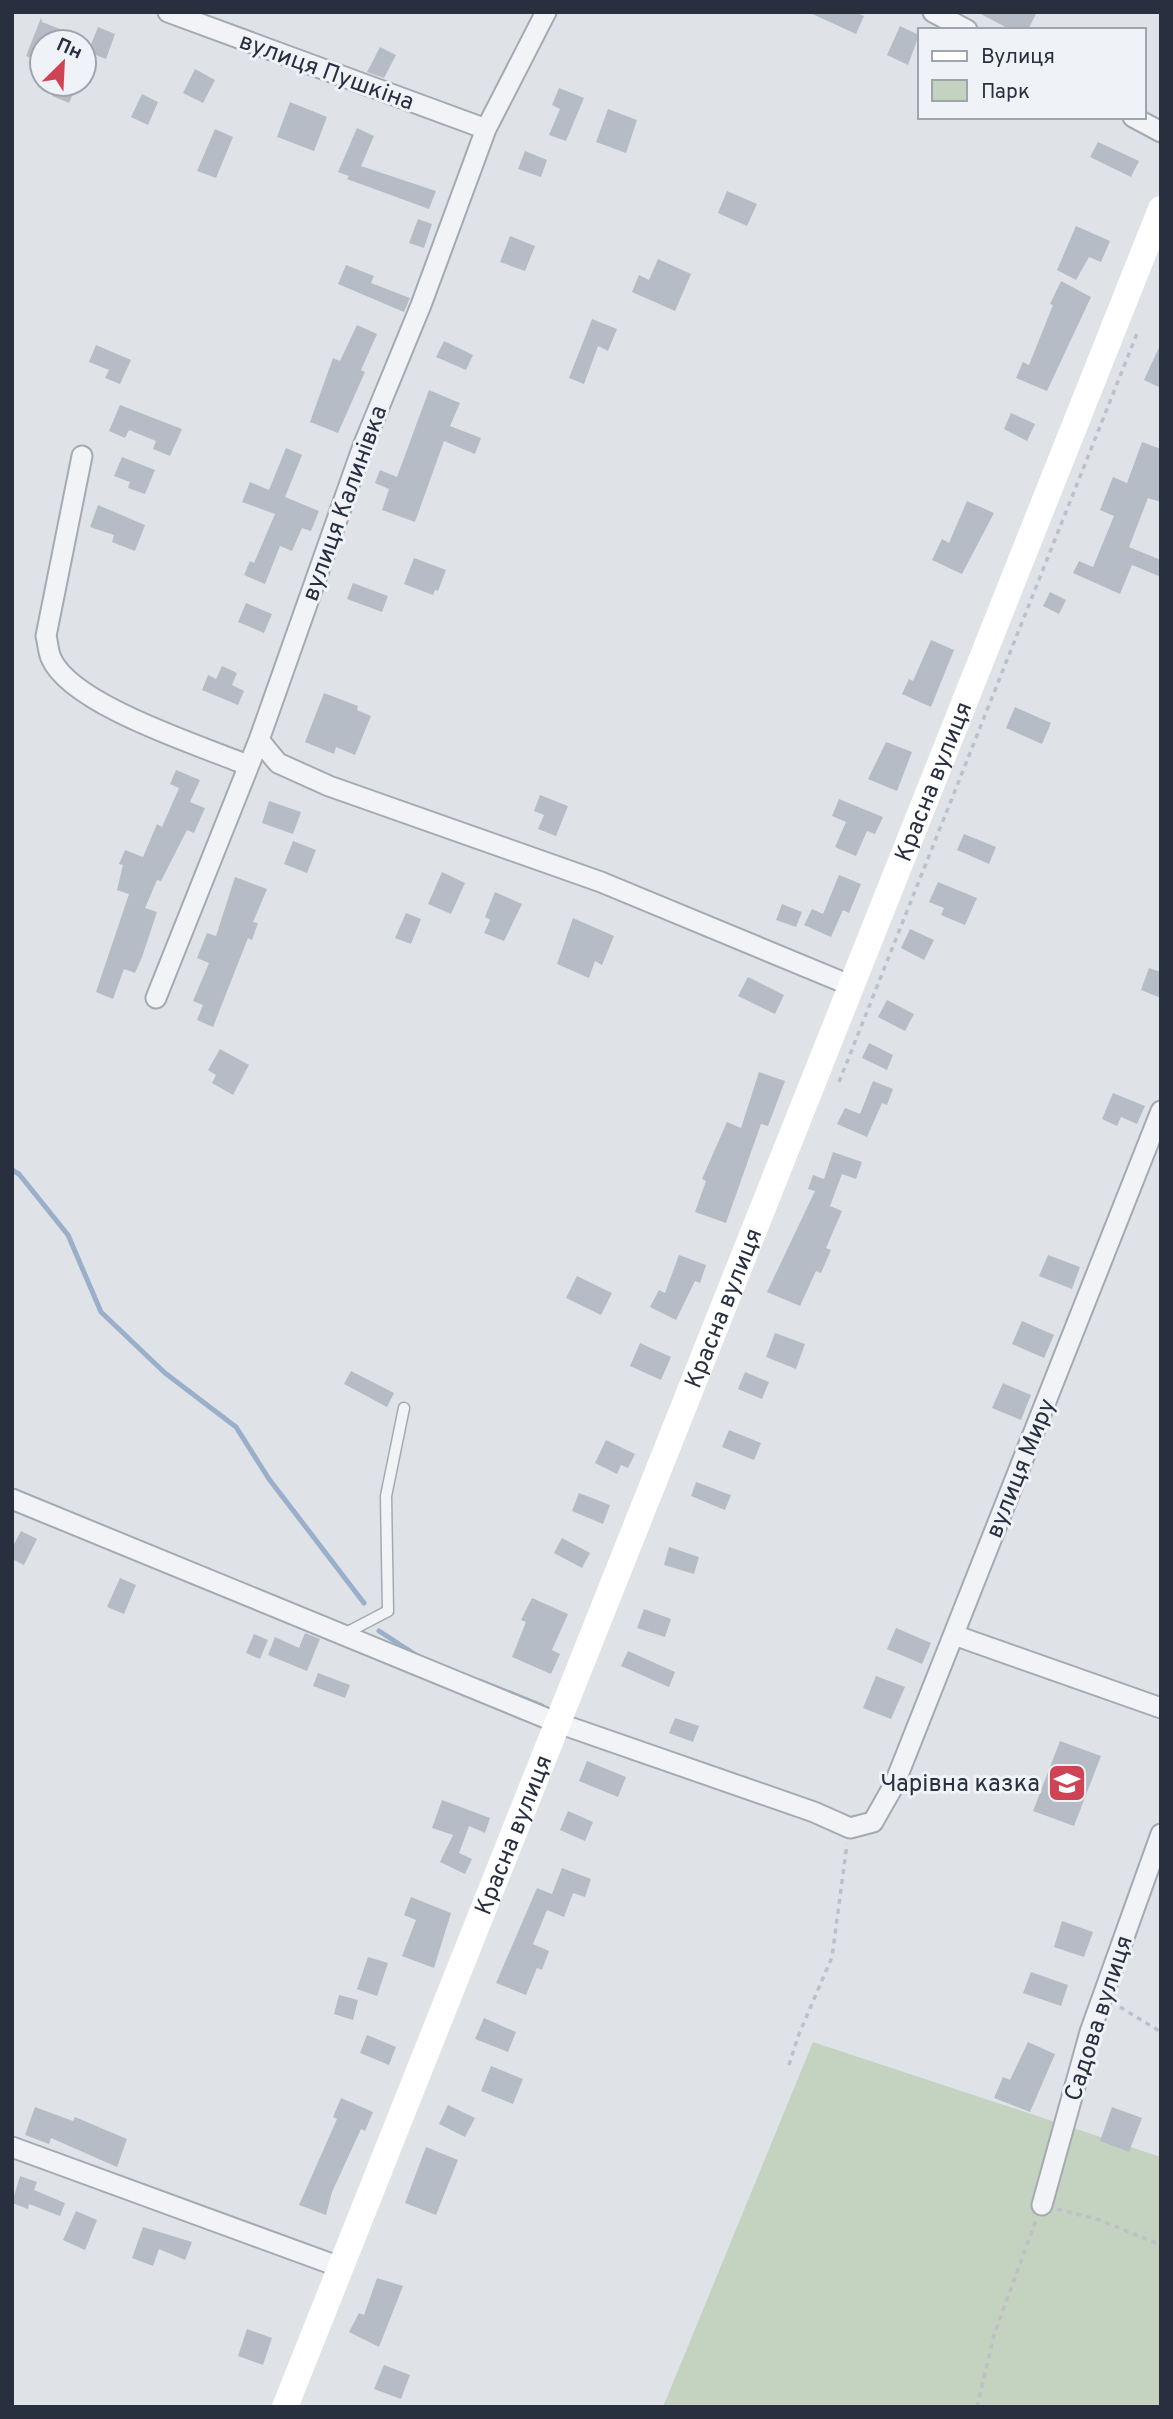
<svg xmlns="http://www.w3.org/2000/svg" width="1173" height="2419" viewBox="0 0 1173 2419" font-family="Overpass,sans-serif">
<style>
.green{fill:#c4d2c0}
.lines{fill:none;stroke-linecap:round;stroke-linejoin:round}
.stream{stroke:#9aafc9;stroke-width:5}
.building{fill:#b6bcc5}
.lane-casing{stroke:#a4aab2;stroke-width:13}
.street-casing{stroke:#a4aab2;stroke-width:23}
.path{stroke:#bdc0c7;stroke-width:3.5;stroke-dasharray:5 5;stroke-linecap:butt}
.lane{stroke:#f2f3f7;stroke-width:10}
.street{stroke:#f2f3f7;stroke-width:19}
.secondary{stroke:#fff;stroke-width:26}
.labels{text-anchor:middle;stroke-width:6;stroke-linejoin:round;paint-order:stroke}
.street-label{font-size:24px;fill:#283040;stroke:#eff2f6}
.poi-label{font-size:24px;fill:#283040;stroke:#eff2f6;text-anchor:end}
</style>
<rect width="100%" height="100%" fill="#dfe3e8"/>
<path class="green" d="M813,2042L1161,2157V2407H663Z"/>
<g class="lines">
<path class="stream" d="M12,1170L19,1174L68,1235L101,1312L165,1373L236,1427L269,1479L364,1603
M379,1631L416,1655
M480,1681L542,1706"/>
</g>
<path class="building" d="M808,12H856L864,16L856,34Z
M977,12H1037L1028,30H1011Z
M41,18L42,22L60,29L55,42H42V62L26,56Z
M900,26L919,35L908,65L887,55Z
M98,27L115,34L106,59L88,52Z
M380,47L396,55L384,78L367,72Z
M195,69L215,80L203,103L183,93Z
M58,84H77L69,103L52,96Z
M559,88L584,98L566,141L549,135L560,109L552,105Z
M142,94L158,102L148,125L131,117Z
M290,102L327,117L314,151L277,137Z
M608,109L637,120L626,153L596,142Z
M357,128L374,136L361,166L436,191L429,209L347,179L349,176L338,172Z
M215,129L233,137L216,178L197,171Z
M1098,142L1139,161L1131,177L1090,157Z
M525,151L547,160L541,177L518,169Z
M727,191L757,204L747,226L718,213Z
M418,219L432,224L424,248L409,243Z
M1076,226L1110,241L1101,262L1089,257L1076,280L1057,270Z
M510,236L535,246L525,271L500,262Z
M658,259L691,274L675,311L632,292L639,275L649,280Z
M346,265L374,276L371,283L410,298L404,312L338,284Z
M1061,281L1091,297L1047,391L1016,378L1023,362L1029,365L1053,305L1050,304Z
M592,319L617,329L608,351L598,346L584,384L569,378Z
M357,325L377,334L361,370L365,372L338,433L310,422L333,358L340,361Z
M444,341L473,355L466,370L436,357Z
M1161,343V388L1144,380Z
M96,345L131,360L120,384L105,378L109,370L89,362Z
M429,390L460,403L450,426L481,438L475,454L444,441L415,522L382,510L389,489L375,483L380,470L397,477Z
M120,405L182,429L170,456L153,449L156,441L129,430L125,438L109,431Z
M1011,413L1035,424L1027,441L1004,429Z
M1142,442L1161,449V502L1148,498L1129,547L1161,560V577L1132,565L1120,594L1073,573L1079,561L1093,567L1114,516L1100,510L1113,477L1127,483Z
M286,448L302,455L285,497L319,511L311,531L302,528L292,551L280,546L265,584L244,575L250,561L254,563L275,514L242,502L250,482L269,490Z
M122,457L155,470L145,494L128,488L130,482L114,476Z
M967,501L994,513L962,574L932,560L942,539L949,543Z
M98,505L145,525L135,551L112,542L114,535L90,527Z
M414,558L446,570L438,591L435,590L433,595L404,584Z
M353,583L388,596L382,612L347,599Z
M1050,592L1066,600L1059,614L1043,606Z
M246,603L272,614L264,633L238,622Z
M931,640L954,650L931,707L902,694L909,679L913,681Z
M222,666L237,673L232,685L244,691L238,705L202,690L208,675L216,679Z
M324,693L358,706L357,710L371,716L355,755L336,747L334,754L305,742Z
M1015,707L1051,723L1042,744L1006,728Z
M886,742L912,752L897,791L868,779Z
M176,770L200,780L190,802L205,808L194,833L187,830L161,881L157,880L145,908L157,912L142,957L135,973L124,969L113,999L96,992L129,894L117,890L123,865L119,864L125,850L143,857L157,824L162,827L179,788L170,784Z
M540,795L568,806L556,836L538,829L544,815L534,811Z
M839,799L883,817L875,834L867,831L856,856L835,847L846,822L832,816Z
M269,801L301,812L293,834L262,823Z
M964,834L996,847L989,864L957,850Z
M293,841L316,850L307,873L284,864Z
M442,872L465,883L451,914L428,904Z
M839,875L861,884L849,913L843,910L831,937L804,925L812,909L823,914Z
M235,877L267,889L253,922L258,923L252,940L248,938L213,1027L197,1020L203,1005L193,1001L209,963L197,958L207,933L216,936Z
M938,882L977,898L965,925L941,915L944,908L929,902Z
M495,892L522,904L504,941L484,933L490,920L485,917Z
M782,904L802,912L796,927L776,920Z
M406,913L421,919L411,944L395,938Z
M573,918L614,936L602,965L595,961L589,978L557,964Z
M910,929L934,940L924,960L901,948Z
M1149,968L1161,972V998L1141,990Z
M748,977L784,995L775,1014L738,996Z
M887,1000L914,1014L905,1031L878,1017Z
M869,1043L893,1055L887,1070L862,1058Z
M220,1049L249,1065L233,1095L212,1083L216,1075L208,1070Z
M759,1072L785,1081L768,1126L761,1124L726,1223L695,1212L706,1181L702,1179L727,1122L741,1128Z
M873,1081L893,1089L887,1105L882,1103L867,1137L837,1124L845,1108L860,1114Z
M1113,1093L1145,1106L1137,1124L1121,1117L1117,1126L1102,1119Z
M833,1152L862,1162L856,1179L842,1174L830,1206L842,1211L826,1248L831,1250L821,1273L816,1271L800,1306L767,1292L815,1191L808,1189L813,1175L824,1179Z
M679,1255L706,1265L700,1283L695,1281L676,1320L650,1307L659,1290L665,1293Z
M1048,1255L1080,1267L1072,1289L1039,1276Z
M577,1276L612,1293L601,1315L566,1298Z
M1022,1321L1054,1335L1044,1358L1012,1344Z
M775,1333L805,1344L796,1369L766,1357Z
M640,1343L671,1357L661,1380L630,1366Z
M351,1371L394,1393L387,1407L344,1384Z
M745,1372L769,1382L762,1399L738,1389Z
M1003,1383L1031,1395L1021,1420L992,1408Z
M729,1430L761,1443L754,1460L722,1447Z
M606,1440L635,1454L628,1468L621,1465L617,1474L595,1463Z
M696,1482L731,1495L725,1510L691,1496Z
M579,1493L610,1505L603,1524L572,1511Z
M21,1531L37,1539L24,1565L12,1559V1548Z
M562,1538L590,1553L582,1568L554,1553Z
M669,1547L699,1557L694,1574L664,1565Z
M120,1578L136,1585L124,1614L107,1607Z
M532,1598L568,1614L552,1650L560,1654L551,1674L512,1657L526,1622L521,1620Z
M644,1609L671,1619L665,1637L637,1628Z
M896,1628L931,1643L922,1664L887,1649Z
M305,1633L320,1639L307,1671L268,1655L275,1637L299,1648Z
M254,1634L268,1640L260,1659L246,1653Z
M628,1651L675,1672L669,1687L621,1666Z
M318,1673L350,1685L345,1698L313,1686Z
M876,1676L905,1687L891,1719L863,1708Z
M675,1718L699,1726L693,1742L669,1733Z
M1060,1741L1101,1756L1074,1826L1033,1811Z
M587,1761L626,1777L618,1797L579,1781Z
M442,1800L490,1818L485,1833L469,1826L459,1853L472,1859L465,1874L440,1862L453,1835L432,1828Z
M568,1811L593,1822L585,1841L560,1830Z
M562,1868L591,1879L585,1897L573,1893L564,1917L547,1910L533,1944L549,1951L542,1970L537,1968L526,1995L496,1983L537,1888L552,1894Z
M411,1897L451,1913L434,1968L402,1956L416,1920L404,1915Z
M1062,1921L1093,1932L1084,1957L1054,1947Z
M368,1957L388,1963L377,1996L357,1989Z
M1031,1972L1068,1985L1061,2006L1023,1993Z
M339,1995L358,2000L353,2020L334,2014Z
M484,2018L516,2032L508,2052L475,2039Z
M367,2035L396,2047L389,2065L360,2053Z
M1028,2042L1055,2054L1030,2112L994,2098L1003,2077L1010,2080Z
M491,2066L523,2079L513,2104L481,2091Z
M341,2098L373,2112L365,2131L361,2129L332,2192L326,2215L299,2205L337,2119L333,2117Z
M448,2105L475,2118L465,2137L439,2124Z
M35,2107L73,2121L75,2117L127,2139L117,2167L51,2138L49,2144L25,2135Z
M1112,2107L1142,2118L1129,2152L1100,2141Z
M426,2147L458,2160L436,2215L405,2203Z
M20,2176L37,2182L34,2190L65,2203L60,2216L29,2204L28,2209L12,2203Z
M76,2211L97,2220L85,2250L63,2240Z
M143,2227L192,2242L185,2260L159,2249L153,2266L132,2258Z
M377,2278L403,2286L379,2347L349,2332L359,2313L364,2315Z
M247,2329L272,2338L263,2365L238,2356Z
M384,2365L410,2375L401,2399L374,2389Z"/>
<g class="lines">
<g class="lane-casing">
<path id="lane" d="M344,1634L388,1611L386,1496L404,1408"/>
</g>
<g class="street-casing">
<path id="street" d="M168,12L486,129
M933,12L967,30
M1133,117L1161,132
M82,456L46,636C48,643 48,651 51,658C71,705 199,745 247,765
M259,740L278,763L329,786L601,882L852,986
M156,998L259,740L363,446L421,305L486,129L546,12
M12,1499L558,1723L814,1812L850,1828L873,1822L894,1785L1161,1111
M954,1635L1161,1708
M12,2147L340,2267
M1042,2205L1090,2032L1161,1834"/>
</g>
<path class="path" d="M839,1082L1138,331
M1120,2007L1161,2032
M789,2065L799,2034L832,1957L847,1844
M1057,2209L1100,2220L1161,2245
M977,2407L994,2335L1036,2220"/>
<use href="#lane" class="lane"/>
<use href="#street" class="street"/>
<path class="secondary" id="s1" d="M285,2407L1161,209"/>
</g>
<defs>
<g id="school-square" transform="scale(2.0125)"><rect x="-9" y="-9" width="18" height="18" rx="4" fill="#ce4454" stroke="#eff2f6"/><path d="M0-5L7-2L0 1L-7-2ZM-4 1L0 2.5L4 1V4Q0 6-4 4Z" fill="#fff"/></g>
</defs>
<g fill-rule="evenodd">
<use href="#school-square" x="1067" y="1783"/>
</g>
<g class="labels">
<g class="street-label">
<text transform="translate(327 71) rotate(20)" y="8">вулиця Пушкіна</text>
<text transform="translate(344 503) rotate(-70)" y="8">вулиця Калинівка</text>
<text dy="8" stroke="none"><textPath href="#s1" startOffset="1750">Красна вулиця</textPath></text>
<text dy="8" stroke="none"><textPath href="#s1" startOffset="1183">Красна вулиця</textPath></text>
<text transform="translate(1020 1468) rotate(-68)" y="8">вулиця Миру</text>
<text dy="8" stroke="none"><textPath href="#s1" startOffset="616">Красна вулиця</textPath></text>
<text transform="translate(1098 2018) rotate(-72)" y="8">Садова вулиця</text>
</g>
<g class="poi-label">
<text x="1040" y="1791">Чарівна казка</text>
</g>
</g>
<rect width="1173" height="2419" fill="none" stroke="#283040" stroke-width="28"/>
<rect x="918" y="28" width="228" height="91" fill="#eff2f6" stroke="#9fa4ad" stroke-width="2"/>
<rect x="932" y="51" width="35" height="10" fill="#ffffff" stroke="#9fa4ad" stroke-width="2"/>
<text x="981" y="63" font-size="21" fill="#283040">Вулиця</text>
<rect x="932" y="80" width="35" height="21" fill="#c4d2c0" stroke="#9fa4ad" stroke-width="2"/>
<text x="981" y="98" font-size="21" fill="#283040">Парк</text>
<g transform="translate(63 63) rotate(24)"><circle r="33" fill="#eff2f6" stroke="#9fa4ad" stroke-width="2"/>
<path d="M0-5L12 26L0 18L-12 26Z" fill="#ce4454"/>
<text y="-10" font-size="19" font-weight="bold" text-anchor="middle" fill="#283040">Пн</text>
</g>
</svg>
